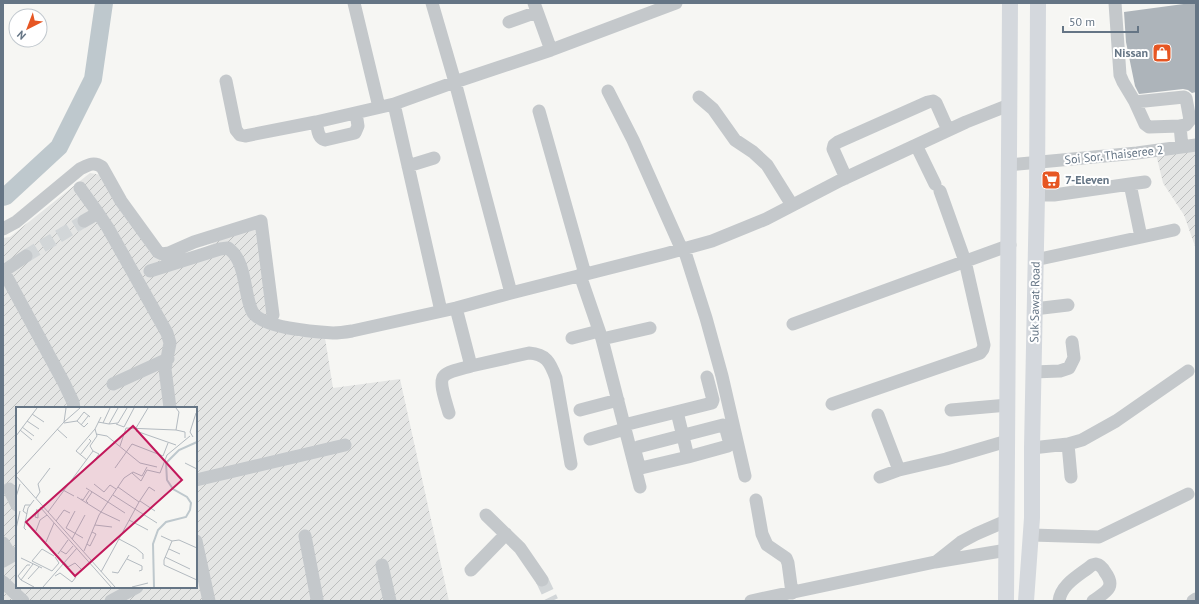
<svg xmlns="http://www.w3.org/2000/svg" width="1199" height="604" viewBox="0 0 1199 604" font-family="'PT Sans',sans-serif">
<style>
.industrial{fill:url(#industrial-furrows);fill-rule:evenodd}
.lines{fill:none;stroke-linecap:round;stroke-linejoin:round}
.river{stroke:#bec8cd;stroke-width:18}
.building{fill:#adb4ba}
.minor-tunnel{stroke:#d2d6d8;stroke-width:13;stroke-dasharray:13 6;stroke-linecap:butt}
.minor{stroke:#c4c8cb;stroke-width:13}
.major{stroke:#d4d8dd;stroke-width:16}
.labels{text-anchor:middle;stroke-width:4;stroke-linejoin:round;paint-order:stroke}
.poi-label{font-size:12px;font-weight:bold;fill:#657585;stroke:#fff;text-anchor:end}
.street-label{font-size:12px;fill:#657585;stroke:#fff}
.inset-river{fill:none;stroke:#bec8cd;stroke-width:2}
.inset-road{fill:none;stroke:#b3bac0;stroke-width:1}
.view{fill:#c2185b;fill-opacity:0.15;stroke:#c2185b;stroke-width:2}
.inset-edge{fill:none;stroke:#657585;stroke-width:2}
</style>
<defs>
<pattern id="industrial-furrows" width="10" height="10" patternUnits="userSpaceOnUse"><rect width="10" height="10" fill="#e4e5e4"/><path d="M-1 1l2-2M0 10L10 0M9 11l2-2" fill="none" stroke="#bcbebe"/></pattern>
</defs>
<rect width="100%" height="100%" fill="#f6f6f3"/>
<path class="industrial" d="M1196,148V249L1184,215L1163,183L1156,154Z
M90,173L101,175L105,183L164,267L259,221L272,323L299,337L325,338L333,388L400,379L449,601H3V238L10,237ZM17,408H196V587H17Z"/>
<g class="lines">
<path class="river" d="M3,197L6,196L59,147L93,79L104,3"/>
</g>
<path class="building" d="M1191,3H1196V92L1192,93L1188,90L1183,89L1139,94L1135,86L1126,42L1124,12Z"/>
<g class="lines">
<path class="minor-tunnel" d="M26,256L84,221
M542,580L552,601"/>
<path class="minor" d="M354,3L379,107
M432,3L455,82L511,293
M534,3L551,50
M1115,3L1120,75L1123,82L1135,102L1184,97L1186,98L1190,120L1186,125L1180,126L1182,147
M509,22L537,12
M226,81L236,130L240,135L245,136L316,122L394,104
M608,91L633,140L682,250
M699,97L713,109L735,140L753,152L767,165L792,205
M1135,102L1145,124L1149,127L1180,126
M539,111L585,274
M316,122C318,129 317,137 325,140L355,133L358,126L356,113
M916,145L935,184
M1009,165L1137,153L1196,145
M408,166L434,158
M846,178L833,149L834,145L838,142L928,102L933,101L936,103L948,130
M1130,184L1145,182
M80,188L98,213
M1037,195H1054L1130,184L1141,237
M84,221L98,213L108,228L167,333L170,343L165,369L170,408
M3,229L16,222L80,169C88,165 94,161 102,167L121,201L158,252L162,254L169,253L194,242L261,221L273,315
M684,249L706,318L722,376L745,476
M1035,260L1174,230
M3,270L64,383L73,402L74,408
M4,271L26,256
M150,271L220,249L228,248C247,262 243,291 252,311C260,328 315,332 333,333C339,333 346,332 352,331L456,308L511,293L665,254L712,241L766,219L841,180L966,122L1009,105
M580,275L602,339L640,487
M456,308L471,366L529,353C546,354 550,362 556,378L571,464
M1034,309L1068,305
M441,311L394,104L455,82L551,50L676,3
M793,324L1010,245
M572,338L599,331
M602,339L650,328
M1033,372L1060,371L1069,368L1074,358L1072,342
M113,384L168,359
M832,404L980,353L983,349L984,345L965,261L940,191
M580,410L618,400
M951,410L1008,405
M677,412L688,457L728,446L730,444L725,426L723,425L638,447L635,451L639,466L641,468L688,457
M449,413C447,405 438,382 444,376C448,371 465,368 471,366
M878,415L899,470L946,459L1007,441
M624,425L712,403L713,400L707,377
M590,439L625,429
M1068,444L1071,477
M1032,448L1068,444L1082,440L1116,421L1188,371
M880,477L899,470
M196,480L345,445
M9,489L17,505
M756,500L762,534L767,545L786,558L788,563L792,593
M486,515L520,548L542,580
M1031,535L1099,537L1188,494
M305,536L317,599
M196,541L209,601
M3,543L11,556
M3,561L17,553
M937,561L961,542L976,534L1006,521
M382,565L390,601
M471,570L506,534
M3,582L23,601
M111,601L137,587
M751,601L935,562L1007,550
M1059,601C1061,584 1080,575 1092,565L1096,564C1101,565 1103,568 1105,572C1117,588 1105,592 1093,601
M1193,601L1196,599"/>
<path class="major" d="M1006,601L1010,3
M1026,601L1032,518V448L1037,195L1038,3"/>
</g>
<defs>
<g id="shop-square" transform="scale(1)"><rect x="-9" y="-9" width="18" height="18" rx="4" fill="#e65623" stroke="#fff"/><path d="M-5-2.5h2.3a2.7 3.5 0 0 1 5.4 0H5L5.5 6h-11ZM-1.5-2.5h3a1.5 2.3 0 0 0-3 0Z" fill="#fff"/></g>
<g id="supermarket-square" transform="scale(1)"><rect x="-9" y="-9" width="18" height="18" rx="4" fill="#e65623" stroke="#fff"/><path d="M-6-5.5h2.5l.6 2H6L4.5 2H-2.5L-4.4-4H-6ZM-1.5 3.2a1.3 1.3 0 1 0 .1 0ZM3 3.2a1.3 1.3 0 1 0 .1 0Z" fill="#fff"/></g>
</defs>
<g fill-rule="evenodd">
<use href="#shop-square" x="1162" y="53"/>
<use href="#supermarket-square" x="1051" y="180"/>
</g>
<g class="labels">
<g class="poi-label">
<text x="1148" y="57">Nissan</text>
<text x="1065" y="184" text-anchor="start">7-Eleven</text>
</g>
<g class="street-label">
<text transform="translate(1114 155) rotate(-6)" y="4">Soi Sor. Thaiseree 2</text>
<text transform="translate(1035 302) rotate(-89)" y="4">Suk Sawat Road</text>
</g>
</g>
<g transform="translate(16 407)">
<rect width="181" height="181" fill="#f6f6f3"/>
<path class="inset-river" d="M138,180L137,137L142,123L150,115L170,110L174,103L175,96L171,90L157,82L151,73L150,56L163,43L181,35"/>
<path class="inset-road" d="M16,7L28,15M11,14L23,22M61,14L68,5L74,10M48,15L64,1M82,15L93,17L102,1M48,16L61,14L68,20L72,16M87,16L94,1M93,17L102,16L111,1M100,17L108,20L118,1M65,18L73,8M6,20L18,29M120,21L132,1M41,22L51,31M4,23L16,33M160,23L169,25V31M120,24L160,38M80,27L91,29L124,56L141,60M0,29L21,1M177,30L174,25L180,6M104,39L110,21L160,23L163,5L160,1M77,44L83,47L78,54M64,48L75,34L73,32M71,53L60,44L79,22M169,56L181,62M99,61L116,37L147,49L152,36M116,66L125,74L131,63L144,66L151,48L174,29M0,68L48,15L50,1M0,69L99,180M78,77L88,85L94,78L100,82M70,81L92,95M47,83L58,89M97,88L141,116M0,90L4,77M61,90L85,105M20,91L24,85L22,77L34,61M65,92L67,93L73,84M124,94L139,104M92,95L109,106M123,95L133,80L139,84M72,96L70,94L76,85M24,100L95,180M21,102L19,110L22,111V103M59,104L50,121L67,131M32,105L77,44L74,39L81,29L79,22L85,10M85,105L104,114M11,107L7,104L9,98H14M113,113L132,123M40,114L48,103L54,106M79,118L96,120M0,122L4,104M10,123L8,121L12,101L18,93M20,124L24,113L31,108M145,129L156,134L148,153V158L181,173M56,132L69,108M103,132L120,141L127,147V152M156,134L163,133L181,141M30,135L38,116M71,137L74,139L80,127L76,125M153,142L164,147M45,144L50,147L57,139M68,144L83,108L108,71L117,65L126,69L131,60M42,147L52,133M38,149L26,142L16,154L36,164L43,156L39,150M149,150L174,162M5,151L26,161M111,152L126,159V163L123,164M48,155L52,160L59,156L66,163M17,157L5,173L18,180M85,165L123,95L102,80M96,165L102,166L113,148M39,169L44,166L56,175L60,170M12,172L23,160M5,173L2,169L11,158H14M27,180L61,141M116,180L132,176"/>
<path class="view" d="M117,19L166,73L59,169L10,115Z"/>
<rect width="181" height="181" class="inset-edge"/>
</g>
<rect width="1199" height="604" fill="none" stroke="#657585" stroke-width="8"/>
<g transform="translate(28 28) rotate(222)"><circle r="19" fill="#ffffff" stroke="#c1c8ce"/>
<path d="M0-3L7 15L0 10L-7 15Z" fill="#e65623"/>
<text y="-6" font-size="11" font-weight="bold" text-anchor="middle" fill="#657585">N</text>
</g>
<path d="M1063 26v6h75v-6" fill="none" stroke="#657585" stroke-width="2"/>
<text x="1069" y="26" font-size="12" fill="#657585" stroke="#ffffff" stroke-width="3" paint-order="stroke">50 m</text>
</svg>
